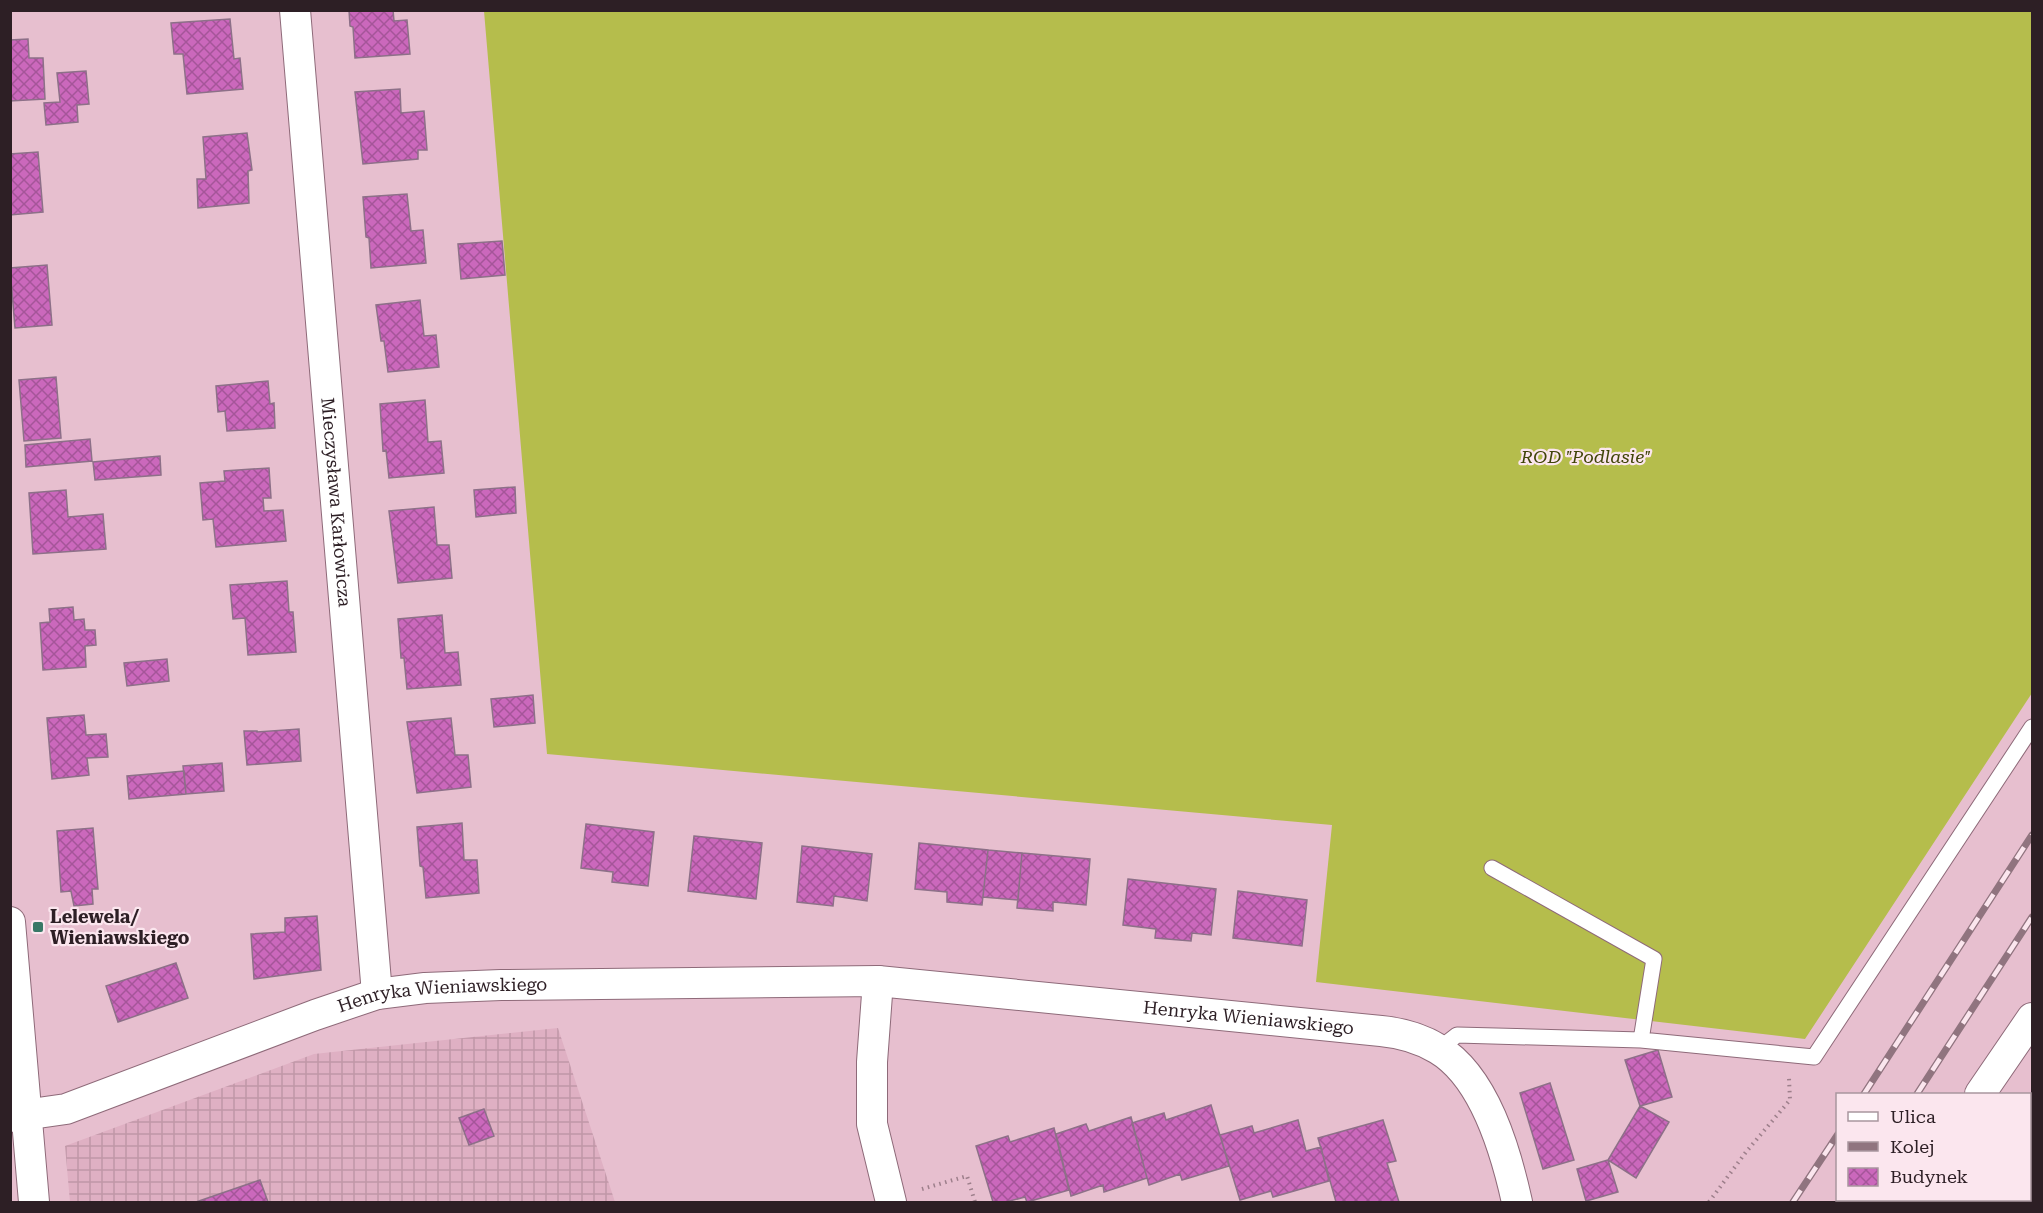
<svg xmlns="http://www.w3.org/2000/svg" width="2043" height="1213" viewBox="0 0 2043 1213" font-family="'Roboto Serif',serif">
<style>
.industrial{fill:url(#industrial-grid)}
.garden{fill:#b5bd4c}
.building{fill:url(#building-cross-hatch);stroke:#8d7088;stroke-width:1.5}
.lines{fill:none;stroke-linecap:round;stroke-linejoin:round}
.lane-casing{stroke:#8e6a79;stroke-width:17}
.street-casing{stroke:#8e6a79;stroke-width:32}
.path{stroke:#9d7f8b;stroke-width:4;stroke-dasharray:1.5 4.5;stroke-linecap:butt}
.lane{stroke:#fff;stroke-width:15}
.street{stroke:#fff;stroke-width:30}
.rail-casing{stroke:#90747f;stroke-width:7}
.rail{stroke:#fbe6ee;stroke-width:4.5;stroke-dasharray:14;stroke-linecap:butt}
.poi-dot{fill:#387866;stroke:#fbe6ee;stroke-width:2}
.labels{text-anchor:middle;stroke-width:4.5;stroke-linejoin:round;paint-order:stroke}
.park-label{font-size:18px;font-style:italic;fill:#404408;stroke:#fbe6ee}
.street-label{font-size:18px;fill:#2d1f25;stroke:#fbe6ee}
.poi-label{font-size:18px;font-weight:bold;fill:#2d1f25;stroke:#fbe6ee;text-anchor:start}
</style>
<defs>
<pattern id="industrial-grid" width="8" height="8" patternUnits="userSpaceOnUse" patternTransform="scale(1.5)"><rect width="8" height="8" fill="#dfb0c3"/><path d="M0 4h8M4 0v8" fill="none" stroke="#c097a7"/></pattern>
<pattern id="building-cross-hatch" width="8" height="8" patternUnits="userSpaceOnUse" patternTransform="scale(1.5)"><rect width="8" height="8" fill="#cb68bc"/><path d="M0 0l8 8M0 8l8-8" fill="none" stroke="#a55599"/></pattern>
</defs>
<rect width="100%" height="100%" fill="#e7bfcf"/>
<path class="industrial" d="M558,1028L615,1202H70L65,1146L314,1054Z"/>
<path class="garden" d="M484,11H2032V693L1805,1039L1316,982L1332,825L547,754Z"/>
<path class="building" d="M349,10H393L394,21L407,20L410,54L355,58L353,27L350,26Z
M230,19L234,59L240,58L243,89L187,94L183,54H174L171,23Z
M28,39L29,58H43L45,99L10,101V40Z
M86,71L89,104L77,105L78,122L46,125L44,103L60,102L57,73Z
M400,89L401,113L424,111L427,150H418V159L363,164L355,92Z
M247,133L252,170L248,171L249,203L198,208L197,179H206L203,137Z
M38,152L43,212L10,215V154Z
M407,194L411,231L423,230L426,263L371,268L369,238L366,237L363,197Z
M502,241L505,275L461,279L458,244Z
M47,265L52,325L15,328L10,268Z
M420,300L424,336L436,335L439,367L388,372L384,341H381L376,305Z
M56,377L61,438L24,441L19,380Z
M268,381L270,404L274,403L275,428L227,431L225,411L218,412L216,386Z
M425,400L428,442L441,441L444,473L389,478L386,450L383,451L380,404Z
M90,439L92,461L26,467L25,445Z
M160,456L161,475L95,480L93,462Z
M269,468L271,498H263L264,511L283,510L286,541L216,547L213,519L203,520L200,483L225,481L224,471Z
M515,487L516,513L476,517L474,490Z
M66,490L68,517L103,514L106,549L33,554L29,493Z
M434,507L437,545H449L452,578L398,583L389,511Z
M287,581L289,612H293L296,652L248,655L245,618L233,619L230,585Z
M73,607L74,620L84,619L85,630H95L96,645L85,646L86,667L43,670L40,623L50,622L49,609Z
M442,615L445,653L458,652L461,685L407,689L404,658H401L398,619Z
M167,659L169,681L127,686L124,663Z
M533,695L535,723L494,727L491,699Z
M84,715L86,735L106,734L108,757L87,758L89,775L52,779L47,718Z
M451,718L455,755H468L471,787L417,793L407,722Z
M299,729L301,761L247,765L244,731H257V732Z
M222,763L224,791L186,794L183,766Z
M184,771L186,794L129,799L127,776Z
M462,823L464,860H477L479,893L426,898L423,867L420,866L417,827Z
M586,824L654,832L648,886L612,882L613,872L581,868Z
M93,828L98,889H92L93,904L74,906L71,891L61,892L57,831Z
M694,836L762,843L756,899L688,891Z
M919,843L988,850L982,905L947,902V892L915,889Z
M802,846L872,854L867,901L834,896L833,906L797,902Z
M988,850L1022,853L1018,900L983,897Z
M1022,853L1090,859L1086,905L1053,902V911L1017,908Z
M1128,879L1216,889L1211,935L1192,933L1191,941L1155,938L1156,929L1123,925Z
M1238,891L1307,900L1302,946L1233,938Z
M317,916L321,970L254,979L251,934L285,932V918Z
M176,963L188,998L118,1022L106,986Z
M1658,1050L1672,1097L1640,1106L1625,1060Z
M1550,1083L1574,1160L1543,1169L1520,1093Z
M1211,1105L1229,1166L1182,1180L1180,1174L1149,1185L1132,1123L1164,1113L1166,1120Z
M1640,1106L1669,1122L1636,1178L1608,1160Z
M484,1109L494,1136L469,1145L459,1118Z
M1131,1117L1147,1178L1104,1192L1103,1185L1071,1196L1056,1134L1086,1124L1089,1131Z
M1298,1120L1306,1151L1321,1147L1329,1181L1273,1197L1271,1191L1240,1200L1220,1135L1252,1126L1254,1133Z
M1383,1120L1396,1161L1387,1163L1399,1202H1336L1318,1138Z
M1054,1128L1069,1190L1027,1202L1025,1197L1006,1202H993L976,1146L1008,1136L1010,1142Z
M1608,1160L1618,1192L1586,1201L1577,1169Z
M260,1180L268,1202H196Z"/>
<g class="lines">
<g class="lane-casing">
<path id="lane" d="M1492,868L1654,959L1641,1040
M1439,1049L1457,1035L1641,1040L1814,1057L2032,727"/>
</g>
<g class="street-casing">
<g id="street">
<path id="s1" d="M295,10L377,994"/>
<path d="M10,922L34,1202"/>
<path d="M878,981L872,1062V1124L891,1202"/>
<path d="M1980,1094L2032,1018"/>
<path id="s2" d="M10,1117L66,1109L315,1015L377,994L425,988L501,985L878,981L1381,1031C1402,1033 1420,1038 1438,1049C1485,1077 1506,1152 1517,1202"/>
<path d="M1906,1202L1908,1200"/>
</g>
</g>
<path class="path" d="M922,1189L967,1176L975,1202
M1709,1202L1746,1152L1790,1100L1789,1078"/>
<use href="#lane" class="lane"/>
<use href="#street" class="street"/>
<g class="rail-casing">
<path id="rail" d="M1864,1094L2032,835
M1917,1094L2032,917
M1793,1202L1838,1134
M1846,1202L1848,1200"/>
</g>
<use href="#rail" class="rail"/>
</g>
<rect class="poi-dot" x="32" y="921" width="12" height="12" rx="3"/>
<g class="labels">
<g class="park-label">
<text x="1586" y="463">ROD "Podlasie"</text>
</g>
<g class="street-label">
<text dy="6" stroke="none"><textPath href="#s1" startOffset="494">Mieczysława Karłowicza</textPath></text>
<text dy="6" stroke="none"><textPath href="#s2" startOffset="453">Henryka Wieniawskiego</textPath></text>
<text dy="6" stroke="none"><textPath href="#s2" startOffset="1262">Henryka Wieniawskiego</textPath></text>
</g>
<g class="poi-label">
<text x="50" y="923">Lelewela/<tspan x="50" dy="21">Wieniawskiego</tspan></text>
</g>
</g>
<rect width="2043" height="1213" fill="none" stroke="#2d1f25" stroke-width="24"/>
<rect x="1836" y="1093" width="195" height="108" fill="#fbe6ee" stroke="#a9969e" stroke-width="1.5"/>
<rect x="1848" y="1112" width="30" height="9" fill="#ffffff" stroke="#a9969e" stroke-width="1.5"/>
<text x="1890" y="1123" font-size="18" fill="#2d1f25">Ulica</text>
<rect x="1848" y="1142" width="30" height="9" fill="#90747f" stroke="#a9969e" stroke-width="1.5"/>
<text x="1890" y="1153" font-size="18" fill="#2d1f25">Kolej</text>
<rect x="1848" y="1168" width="30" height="18" fill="url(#building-cross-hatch)" stroke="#a9969e" stroke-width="1.5"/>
<text x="1890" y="1183" font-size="18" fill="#2d1f25">Budynek</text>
</svg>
